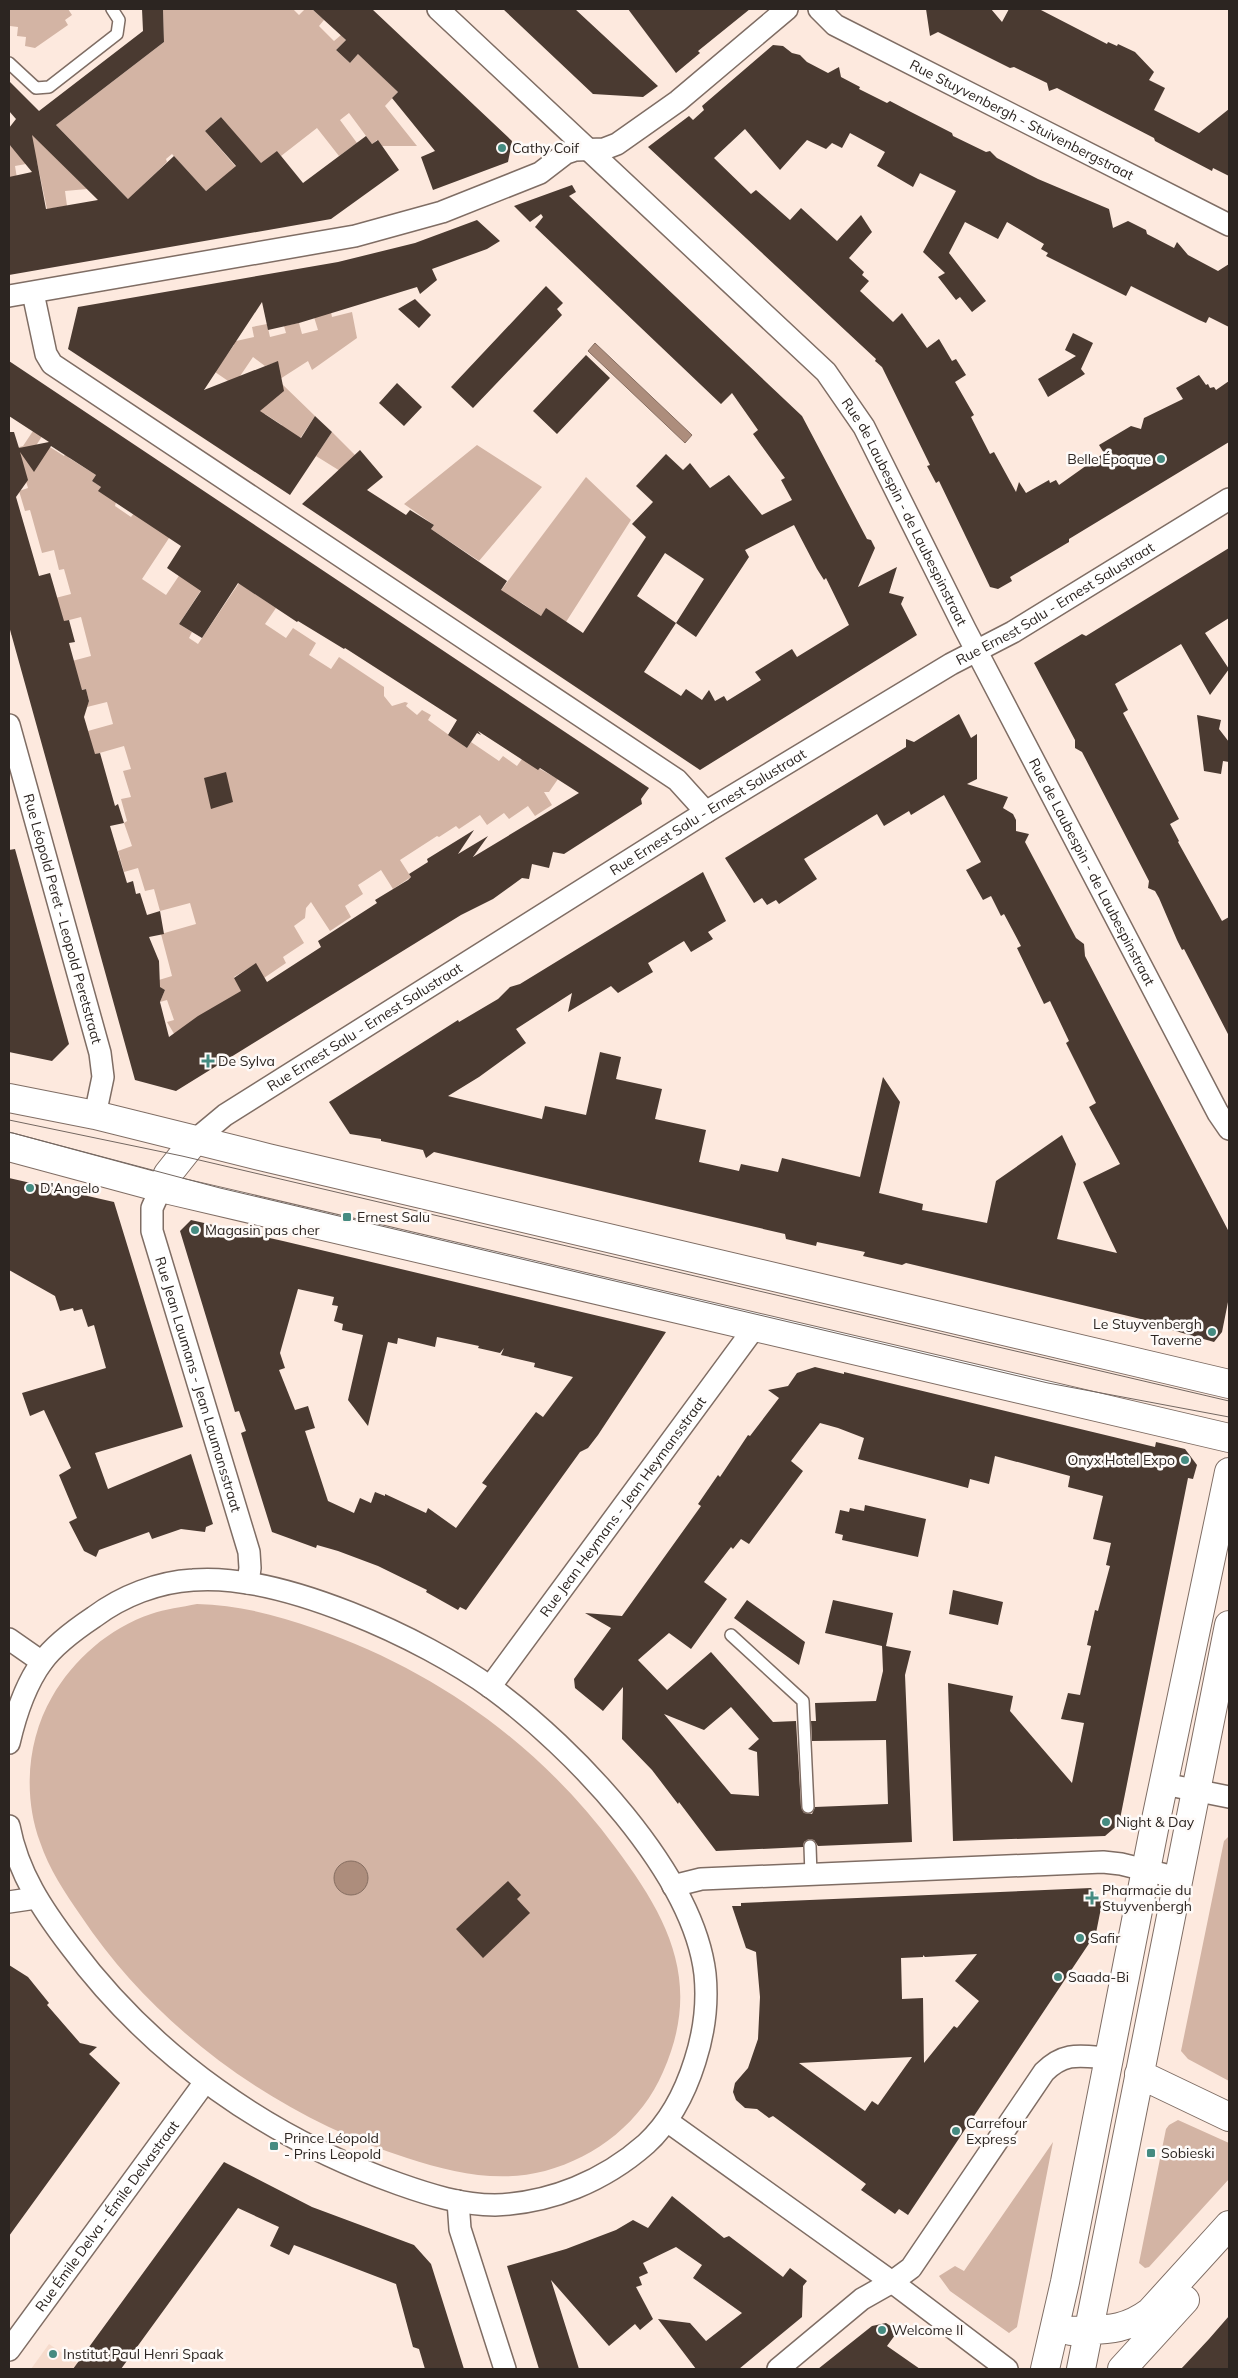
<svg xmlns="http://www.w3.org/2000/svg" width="1238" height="2378" viewBox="0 0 1238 2378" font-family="Mulish,sans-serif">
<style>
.built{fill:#f6dbcc}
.green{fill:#d3b4a4}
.water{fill:#ad8d7c;stroke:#866e61}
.building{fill:#4a3a31;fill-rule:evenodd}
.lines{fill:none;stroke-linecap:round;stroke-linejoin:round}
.lane-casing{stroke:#7f6d64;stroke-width:14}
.street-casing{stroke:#7f6d64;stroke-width:24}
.secondary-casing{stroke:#7f6d64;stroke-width:30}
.primary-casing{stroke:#7f6d64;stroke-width:30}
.lane{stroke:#fff;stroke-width:11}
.street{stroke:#fff;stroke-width:21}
.secondary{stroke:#fff;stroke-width:28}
.primary{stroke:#fff;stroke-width:28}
.tram{stroke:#736761;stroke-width:1}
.poi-dot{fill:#458b81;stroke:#fefaf8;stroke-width:2}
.labels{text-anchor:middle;stroke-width:5;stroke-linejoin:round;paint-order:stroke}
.street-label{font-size:14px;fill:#2c2521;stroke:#fefaf8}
.poi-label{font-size:14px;fill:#2c2521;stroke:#fefaf8;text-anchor:start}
</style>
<rect width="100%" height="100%" fill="#fde9de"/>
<path class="built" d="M49,2344L86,2369H31Z"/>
<path class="green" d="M9,9H68L72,15L65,20L68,25L35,48L25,46L26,37L17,36L18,27L10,26Z
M163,9H293L299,15L305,9H312L324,20L319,26L334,41L341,35L346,40L336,50L350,63L359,53L398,92L385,106L417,146H382L377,140L372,144L349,113L340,120L357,143L339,156L317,128L281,156L277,151L283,191L221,117L205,131L236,167L206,191L172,154L166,159L167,162L137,191L132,203L56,125L164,42Z
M26,128L87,189L65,191L67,206L47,209L37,162L15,166L22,209L16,232L9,234V146H12Z
M331,312L332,317L352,312L357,338L312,370L308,361L280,379L277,362L265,366L253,357L234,385L215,372L234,345L222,336L236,341L254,337L252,327L267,324L270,337L286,333L284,326L299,323L302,334L318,330L314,317Z
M281,383L315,416L295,446L277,434L282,425L265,414L257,425L252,422Z
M37,425L46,430L30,455L50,447L64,456L67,452L69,458L96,475L92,481L101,487L99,491L116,502L115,506L131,517L135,512L171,535L142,579L166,595L197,549L218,564L179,624L192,632L189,638L198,644L239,583L276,608L265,624L286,638L293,628L316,643L309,655L331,669L339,657L384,687V696L392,706L405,702L408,703L406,706L417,715L422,710L431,715L428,720L467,748L471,742L499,761L503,756L517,766L522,759L558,779L549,792H544L552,805L535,816L528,806L509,819L504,813L487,825L480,815L459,829L456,826L439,837L437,836L400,860L411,877L393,889L381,870L358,885L363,894L345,906L351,917L330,931L311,902L306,908L305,918L294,926L304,943L283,957L286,963L264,978L256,964L234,977L242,992L176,1037L167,1022L174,1020L167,1000L160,1002L165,990L149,983L172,976L161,934L196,924L190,903L160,911L154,889L145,891L138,868L124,872L118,851L132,846L124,823L127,821L121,799L131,797L123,771L131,769L124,746L82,758L77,734L113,724L107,702L87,707L89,701L86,689L81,690L72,661L91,656L81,617L11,635L9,610L71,594L64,569L59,570L54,550L42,553L30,510L25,511L19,491L28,488L16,448L23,446Z
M332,432L363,463L353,479L316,456Z
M477,445L542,487L479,561L431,529L434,525L404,504Z
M586,477L631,520L566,622L546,609L541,616L522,603L499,593Z
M197,1604C238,1605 277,1615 316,1629C435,1670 540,1745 615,1847C668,1918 703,1982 663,2072C642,2121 597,2157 545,2171C498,2183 453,2173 407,2158C277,2116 157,2030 81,1916C65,1893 49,1869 40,1842C23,1796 27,1740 52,1697C73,1660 109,1628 151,1614C165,1609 182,1607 197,1604Z
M1229,1836V2081L1188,2059L1181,2051L1224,1841Z
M1178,2120L1229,2143V2179L1149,2267L1145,2268L1139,2263L1166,2129L1169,2125Z
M1053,2142L1017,2327L1009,2333L950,2291L939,2276L955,2266L964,2271Z"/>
<path class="water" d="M595,343L692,435L685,443L588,351Z
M334 1878a17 17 0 1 1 34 0a17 17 0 1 1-34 0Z"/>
<path class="building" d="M142,9H163L164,42L56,125L128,199L174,156L206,191L236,166L205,131L221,117L261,163L277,151L303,183L366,136L372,144L378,140L399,170L331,219L9,275V177L32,172L9,144V128L16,119L9,111V81L39,111L143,31ZM32,135L98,200L46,209Z
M312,9H372L512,141L508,162L433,190L421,157L435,151L392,98L398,92L358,54L350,63L336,50L346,40Z
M503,9H575L658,86L643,97L593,94Z
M628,9H750L698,51L700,53L676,73Z
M926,9H991L1002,22L1009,9H1039L1107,44L1108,42L1117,46L1118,44L1135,52L1154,72L1149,80L1165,88L1154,110L1199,133L1229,109V176L1213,168L1212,171L1168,148L1155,141L1154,138L1057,88L1049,91L1047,83L1014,67L1010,68L938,32L930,36Z
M773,45L783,46L792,53L800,55L807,62L828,73L839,67L841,77L860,87L859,89L887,103L890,101L909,111L952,133L953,136L986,152L990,151L997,158L1038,179L1109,209L1113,228L1128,221L1146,230L1147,234L1174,248L1177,242L1188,255L1218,271L1229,264V327L1209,317L1206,323L1199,320L1131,286L1126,296L1046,256L1048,253L1041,249L1044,244L1007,222L998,239L965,222L949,253L986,301L972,312L960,297L956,300L938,277L945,273L923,252L956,191L920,173L913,187L877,166L885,152L850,133L842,148L832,143L826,149L807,140L780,170L745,129L714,158L751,194L756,190L790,220L801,208L837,241L861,215L872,232L849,258L864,272L862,275L869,281L860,291L893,322L902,313L927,348L939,339L952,361L956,359L966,375L955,382L974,415L971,417L990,454L994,452L1016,492L1019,482L1026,493L1049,480L1050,483L1056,480L1059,485L1104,453L1099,445L1131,426L1141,429L1144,418L1183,399L1176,388L1199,375L1206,385L1208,384L1210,388L1214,387L1216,390L1229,381V442L1069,539V542L1010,577L1012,581L998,589L990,587L939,481L936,483L927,466L930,465L882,367L875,361L876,359L648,147L689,116L693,120L704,110L702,106Z
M572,185L576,192L569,196L802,416L867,539L871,540L875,548L858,587L897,567L889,593L904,597L901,604L917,635L700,770L302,504L360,450L383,477L367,490L406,515L410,510L434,525L431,529L507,581L501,590L541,616L546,608L583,633L646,537L632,524L653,502L636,486L666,454L683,470L690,463L710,488L729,475L762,515L792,500L781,480L785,478L753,434L758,430L732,393L721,404L535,227L543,217L541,214L530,222L514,206ZM794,525L817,569L824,580L826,578L849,625L797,657L792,649L755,672L761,680L727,701L724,696L715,701L709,690L702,700L686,689L681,696L644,672L676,623L696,637L749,557L745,550ZM665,553L704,579L676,623L637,596Z
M477,220L500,241L487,249L432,269L437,280L420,294L417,287L299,323L268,330L262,302L204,390L278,361L284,391L260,411L301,438L315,416L332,432L290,495L68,349L78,307L338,262L415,243Z
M546,286L563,303L557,309L562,315L473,408L451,387Z
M415,299L431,315L419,328L398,309Z
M1073,333L1093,343L1081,369L1085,374L1048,397L1038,379L1076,356L1065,350Z
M586,355L610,378L557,434L533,411Z
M9,361L649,788L641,799L642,804L564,854L553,852L549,868L532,864L529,879L522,878L493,899L461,915L176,1091L135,1080L9,626V432H14L19,448L49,442L9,416ZM51,446L96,475L92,481L101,487L98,491L181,546L167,568L201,591L179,624L202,638L238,583L297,622L298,621L344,649L345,648L457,720L448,735L467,748L477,733L481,735L478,731L538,770L540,768L579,793L473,857L488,836L458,854L474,830L427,859L428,862L409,874L411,877L408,880L375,900L377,903L318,941L321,947L267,982L256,963L234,978L241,991L198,1016L169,1037L160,1002L165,990L160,987L159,961L149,937L164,934L160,911L147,915L140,893L136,894L133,881L127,883L110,826L124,823L118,804L115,806L100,753L95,754L84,717L89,701L86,689L82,690L69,643L75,642L69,620L64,621L50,573L39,576L16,497L28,480L20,452L34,472Z
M397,383L422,407L404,426L379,403Z
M1229,548V618L1205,633L1229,669L1210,695L1181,644L1115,684L1128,710L1123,713L1179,819L1170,824L1179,841L1178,842L1222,921L1229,917V1036L1184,949L1182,950L1177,940L1159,898L1155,891L1148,888L1149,881L1082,752L1075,748V740L1034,663L1082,634L1086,636Z
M959,714L971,738L977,734V779L967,784L1008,797L1003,808L1013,814L1016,820V831L1029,834L1025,842L1076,938L1084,944L1085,956L1229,1232V1297L1222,1332L1214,1342L1165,1328L1166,1325L906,1263L902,1265L863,1256L865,1252L817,1242L816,1246L786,1239L785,1234L434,1152L426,1158L423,1150L381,1141V1139L350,1134L329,1102L458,1020L459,1022L498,999L510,987L520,984L703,872L726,921L708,932L713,939L691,952L684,941L648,963L653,972L618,993L611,986L568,1012L572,993L516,1029L526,1043L479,1077L448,1096L542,1119L545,1106L586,1115L600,1052L621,1057L616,1079L662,1089L655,1119L706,1130L699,1162L739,1171L741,1164L778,1172L782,1158L860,1177L883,1077L900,1102L879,1193L923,1204L922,1210L987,1223L996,1181L1062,1135L1076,1164L1057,1239L1117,1253L1083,1182L1120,1164L1089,1107L1096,1103L1066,1043L1069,1041L1050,1001L1044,1004L1017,948L1021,946L1004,914L1001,916L991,896L983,900L966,870L981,862L944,795L911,815L909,811L884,826L877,814L804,859L817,879L779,904L776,900L767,905L762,898L754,903L725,858L906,747V739L914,742Z
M1197,715L1221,720L1219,729L1229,742V762L1223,761L1221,774L1204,771Z
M226,772L233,802L211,809L204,778Z
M15,849L69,1044L52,1061L9,1052V850Z
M9,1178L114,1202L183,1427L95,1453L108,1489L191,1454L213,1524L206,1527L205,1532L181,1529L152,1539L149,1532L99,1550L96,1557L84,1551L69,1522L77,1518L59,1475L71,1468L44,1410L30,1416L22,1393L106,1368L94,1325L88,1327L82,1309L74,1311L73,1308L60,1311L55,1296L9,1270Z
M191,1220L283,1241L666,1332L598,1435L588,1448L580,1452L466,1610L460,1607L458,1610L426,1592L427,1590L378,1566L338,1551L317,1545L316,1548L272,1532L241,1433L246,1431L239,1411L235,1412L180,1231ZM298,1289L334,1297L332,1305L338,1306L334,1321L343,1324L342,1330L363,1335L348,1400L368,1426L388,1342L397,1344L398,1338L435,1347L437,1337L479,1346L478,1348L500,1353L504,1348L501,1355L535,1363L534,1367L573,1377L543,1417L536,1412L482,1483L487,1486L456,1528L428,1508L426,1513L385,1494V1496L375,1492L371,1503L360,1498L354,1513L328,1501L305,1431L315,1428L308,1406L295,1410L279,1370L285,1368L280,1353Z
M815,1367L844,1374V1372L1155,1447L1156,1442L1185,1449L1197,1465L1193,1479L1188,1478L1119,1824L1105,1836L953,1841L948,1683L1013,1696L1010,1711L1072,1783L1084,1723L1061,1719L1068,1693L1080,1695L1091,1646L1087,1645L1095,1610L1098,1611L1110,1566L1106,1565L1111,1543L1093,1539L1103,1496L1068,1487L1070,1476L995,1456L989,1484L970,1479L968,1488L858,1459L864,1438L838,1428L820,1423L791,1461L803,1471L749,1544L741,1539L733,1549L731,1547L704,1582L727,1599L691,1649L669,1633L638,1660L667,1690L711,1652L773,1722L796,1721L801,1807L804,1813L812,1814L815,1807L888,1804L886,1740L812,1741L811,1721H816L815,1703L876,1701L883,1671L882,1646L825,1633L833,1600L893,1613L886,1646L911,1651L905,1675L912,1842L818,1846L814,1840L809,1839L804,1842L803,1847L716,1851L679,1802L678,1804L652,1770L622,1739L623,1687L603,1711L575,1688L574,1679L611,1628L585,1613L622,1616L701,1506L698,1504L718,1475L720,1477L748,1435L750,1436L779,1398L768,1390L788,1386L797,1373ZM731,1707L759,1739L748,1749L757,1752L759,1796L731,1794L664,1714L704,1730Z
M865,1505L926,1519L918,1557L842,1540L843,1535L835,1533L840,1510L849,1512L850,1508L864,1511Z
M953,1590L1003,1602L998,1625L949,1614Z
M747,1600L805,1642L799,1665L734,1618Z
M508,1881L521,1895L517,1899L530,1913L483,1958L456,1929Z
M1091,1888L1102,1903L1096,1933L908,2215L899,2209L895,2214L861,2190L866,2184L773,2116L769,2118L757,2109L745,2108L736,2100L733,2092L735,2083L748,2068L758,2039L760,1997L756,1952L746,1948L732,1906H741V1903ZM977,1954L955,1981L979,2001L957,2028L954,2026L924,2063L923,1998L902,1999L901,1958L923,1957V1955L925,1957ZM912,2057L878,2105L872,2101L865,2111L799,2063Z
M9,1965L28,1977L49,2003L47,2005L80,2043L97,2047L89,2054L120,2083L9,2236Z
M224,2162L312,2207L414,2245L431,2264L464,2369H425L419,2349L413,2347L396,2284L294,2245L289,2255L270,2246L279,2227L238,2208L121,2369H73Z
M672,2196L724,2238L729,2236L783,2277L790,2268L807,2281L803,2286L802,2317L739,2369H696L658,2319L690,2323L706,2341L742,2313L693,2278L702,2265L676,2247L643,2263L648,2273L639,2277L642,2285L636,2287L653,2319L640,2330L635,2324L609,2346L551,2280L579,2369H539L507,2266L566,2249L616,2230L633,2220L648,2228Z
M1229,2316V2369H1181L1209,2339Z
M886,2323L898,2331L887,2346L920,2369H818L872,2326Z"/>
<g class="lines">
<g class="lane-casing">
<path id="lane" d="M9,63L36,88L49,87L117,34L119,20L112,9
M731,1635L803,1701L808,1807
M810,1846L811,1875"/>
</g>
<g class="street-casing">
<g id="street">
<path id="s1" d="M438,9L826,372L864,427L965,629L1218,1113L1229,1129"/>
<path id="s2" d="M819,9L835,25L1229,225"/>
<path d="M33,293L46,354L52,364L677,780L706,812"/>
<path d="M9,296L355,236L442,212L540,173L566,153L575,150L604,149L617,144L678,101L787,9"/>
<path id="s3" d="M9,725L100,1053L103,1077L95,1115"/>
<path id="s4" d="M195,1140L225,1115L706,812L951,664L1013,632L1229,499"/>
<path id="s5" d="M161,1188L152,1208V1231L249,1552L250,1568L248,1583"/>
<path d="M9,1639L42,1662"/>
<path id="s6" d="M490,1687L755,1327"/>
<path d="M9,1743C15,1717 26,1684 42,1662C55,1644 76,1629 94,1617C122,1596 158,1582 193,1580C281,1573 423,1638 493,1689C573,1748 693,1872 705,1974C708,2004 704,2033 695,2061C685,2093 671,2121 646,2144C604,2181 551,2203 495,2205C462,2205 430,2195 399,2184C270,2139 153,2057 71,1947C42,1909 18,1873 9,1826"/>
<path d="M1164,1784L1229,1797"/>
<path d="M673,1886L701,1879L1103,1862L1121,1864L1178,1878"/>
<path d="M9,1902L36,1898"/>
<path d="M667,2121L892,2282L1007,2369"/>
<path d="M458,2201L460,2229L505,2369"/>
<path id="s7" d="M9,2350L205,2082"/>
<path d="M778,2369L862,2299L892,2282L911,2268L1044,2072C1065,2051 1081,2056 1108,2058"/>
</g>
</g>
<g class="secondary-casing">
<path id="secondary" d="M161,1188L168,1174L195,1140
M1139,2074L1229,2117
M1071,2331C1104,2329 1123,2332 1150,2312L1229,2225
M1045,2369L1065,2282L1154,1829L1229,1472
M1081,2369L1229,1625
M1122,2369L1185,2300"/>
</g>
<g class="primary-casing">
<path id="primary" d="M9,1098L95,1115L268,1158L1229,1384
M9,1147L161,1188L1229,1438"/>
</g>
<use href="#lane" class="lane"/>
<use href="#street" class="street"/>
<use href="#secondary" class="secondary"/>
<use href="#primary" class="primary"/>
<path class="tram" d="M9,1120L182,1156L1229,1401
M9,1132L220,1188L1048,1383L1229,1417"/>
</g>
<g class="poi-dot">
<circle cx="502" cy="148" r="5"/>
<circle cx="1161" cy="459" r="5"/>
<path d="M205.5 1053.5h5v5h5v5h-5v5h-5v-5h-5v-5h5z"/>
<circle cx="30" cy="1188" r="5"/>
<rect x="342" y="1212" width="10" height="10" rx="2.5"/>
<circle cx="195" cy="1230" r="5"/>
<circle cx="1212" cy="1332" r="5"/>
<circle cx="1185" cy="1460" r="5"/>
<circle cx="1106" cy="1822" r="5"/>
<path d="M1089.5 1890.5h5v5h5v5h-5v5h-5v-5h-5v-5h5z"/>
<circle cx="1080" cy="1938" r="5"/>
<circle cx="1058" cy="1977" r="5"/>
<circle cx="956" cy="2131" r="5"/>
<rect x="269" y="2141" width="10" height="10" rx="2.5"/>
<rect x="1146" y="2148" width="10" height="10" rx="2.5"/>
<circle cx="882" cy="2330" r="5"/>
<circle cx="53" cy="2354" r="5"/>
</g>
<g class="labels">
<g class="street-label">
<text dy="5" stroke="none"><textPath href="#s2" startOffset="232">Rue Stuyvenbergh - Stuivenbergstraat</textPath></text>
<text dy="5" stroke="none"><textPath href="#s1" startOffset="692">Rue de Laubespin - de Laubespinstraat</textPath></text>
<text dy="5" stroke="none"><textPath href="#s4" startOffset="1014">Rue Ernest Salu - Ernest Salustraat</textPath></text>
<text dy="5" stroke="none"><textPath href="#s4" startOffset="609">Rue Ernest Salu - Ernest Salustraat</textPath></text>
<text dy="5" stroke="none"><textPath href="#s1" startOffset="1098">Rue de Laubespin - de Laubespinstraat</textPath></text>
<text dy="5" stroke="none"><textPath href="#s3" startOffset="201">Rue Léopold Peret - Leopold Peretstraat</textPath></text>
<text dy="5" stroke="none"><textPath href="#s4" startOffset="204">Rue Ernest Salu - Ernest Salustraat</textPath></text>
<text dy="5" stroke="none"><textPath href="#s5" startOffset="205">Rue Jean Laumans - Jean Laumansstraat</textPath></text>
<text dy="5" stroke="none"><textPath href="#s6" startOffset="224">Rue Jean Heymans - Jean Heymansstraat</textPath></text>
<text dy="5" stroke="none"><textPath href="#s7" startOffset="166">Rue Émile Delva - Émile Delvastraat</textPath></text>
</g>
<g class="poi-label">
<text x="512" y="153">Cathy Coif</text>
<text x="1151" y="464" text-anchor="end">Belle Époque</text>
<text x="218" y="1066">De Sylva</text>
<text x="40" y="1193">D'Angelo</text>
<text x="357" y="1222">Ernest Salu</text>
<text x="205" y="1235">Magasin pas cher</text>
<text x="1202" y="1329" text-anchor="end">Le Stuyvenbergh<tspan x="1202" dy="16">Taverne</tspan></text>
<text x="1175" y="1465" text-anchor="end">Onyx Hotel Expo</text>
<text x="1116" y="1827">Night &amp; Day</text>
<text x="1102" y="1895">Pharmacie du<tspan x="1102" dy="16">Stuyvenbergh</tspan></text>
<text x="1090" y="1943">Safir</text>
<text x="1068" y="1982">Saada-Bi</text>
<text x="966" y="2128">Carrefour<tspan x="966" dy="16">Express</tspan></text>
<text x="284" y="2143">Prince Léopold<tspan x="284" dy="16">- Prins Leopold</tspan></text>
<text x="1161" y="2158">Sobieski</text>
<text x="892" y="2335">Welcome II</text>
<text x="63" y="2359">Institut Paul Henri Spaak</text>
</g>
</g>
<rect width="1238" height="2378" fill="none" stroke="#2c2521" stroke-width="20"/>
</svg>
